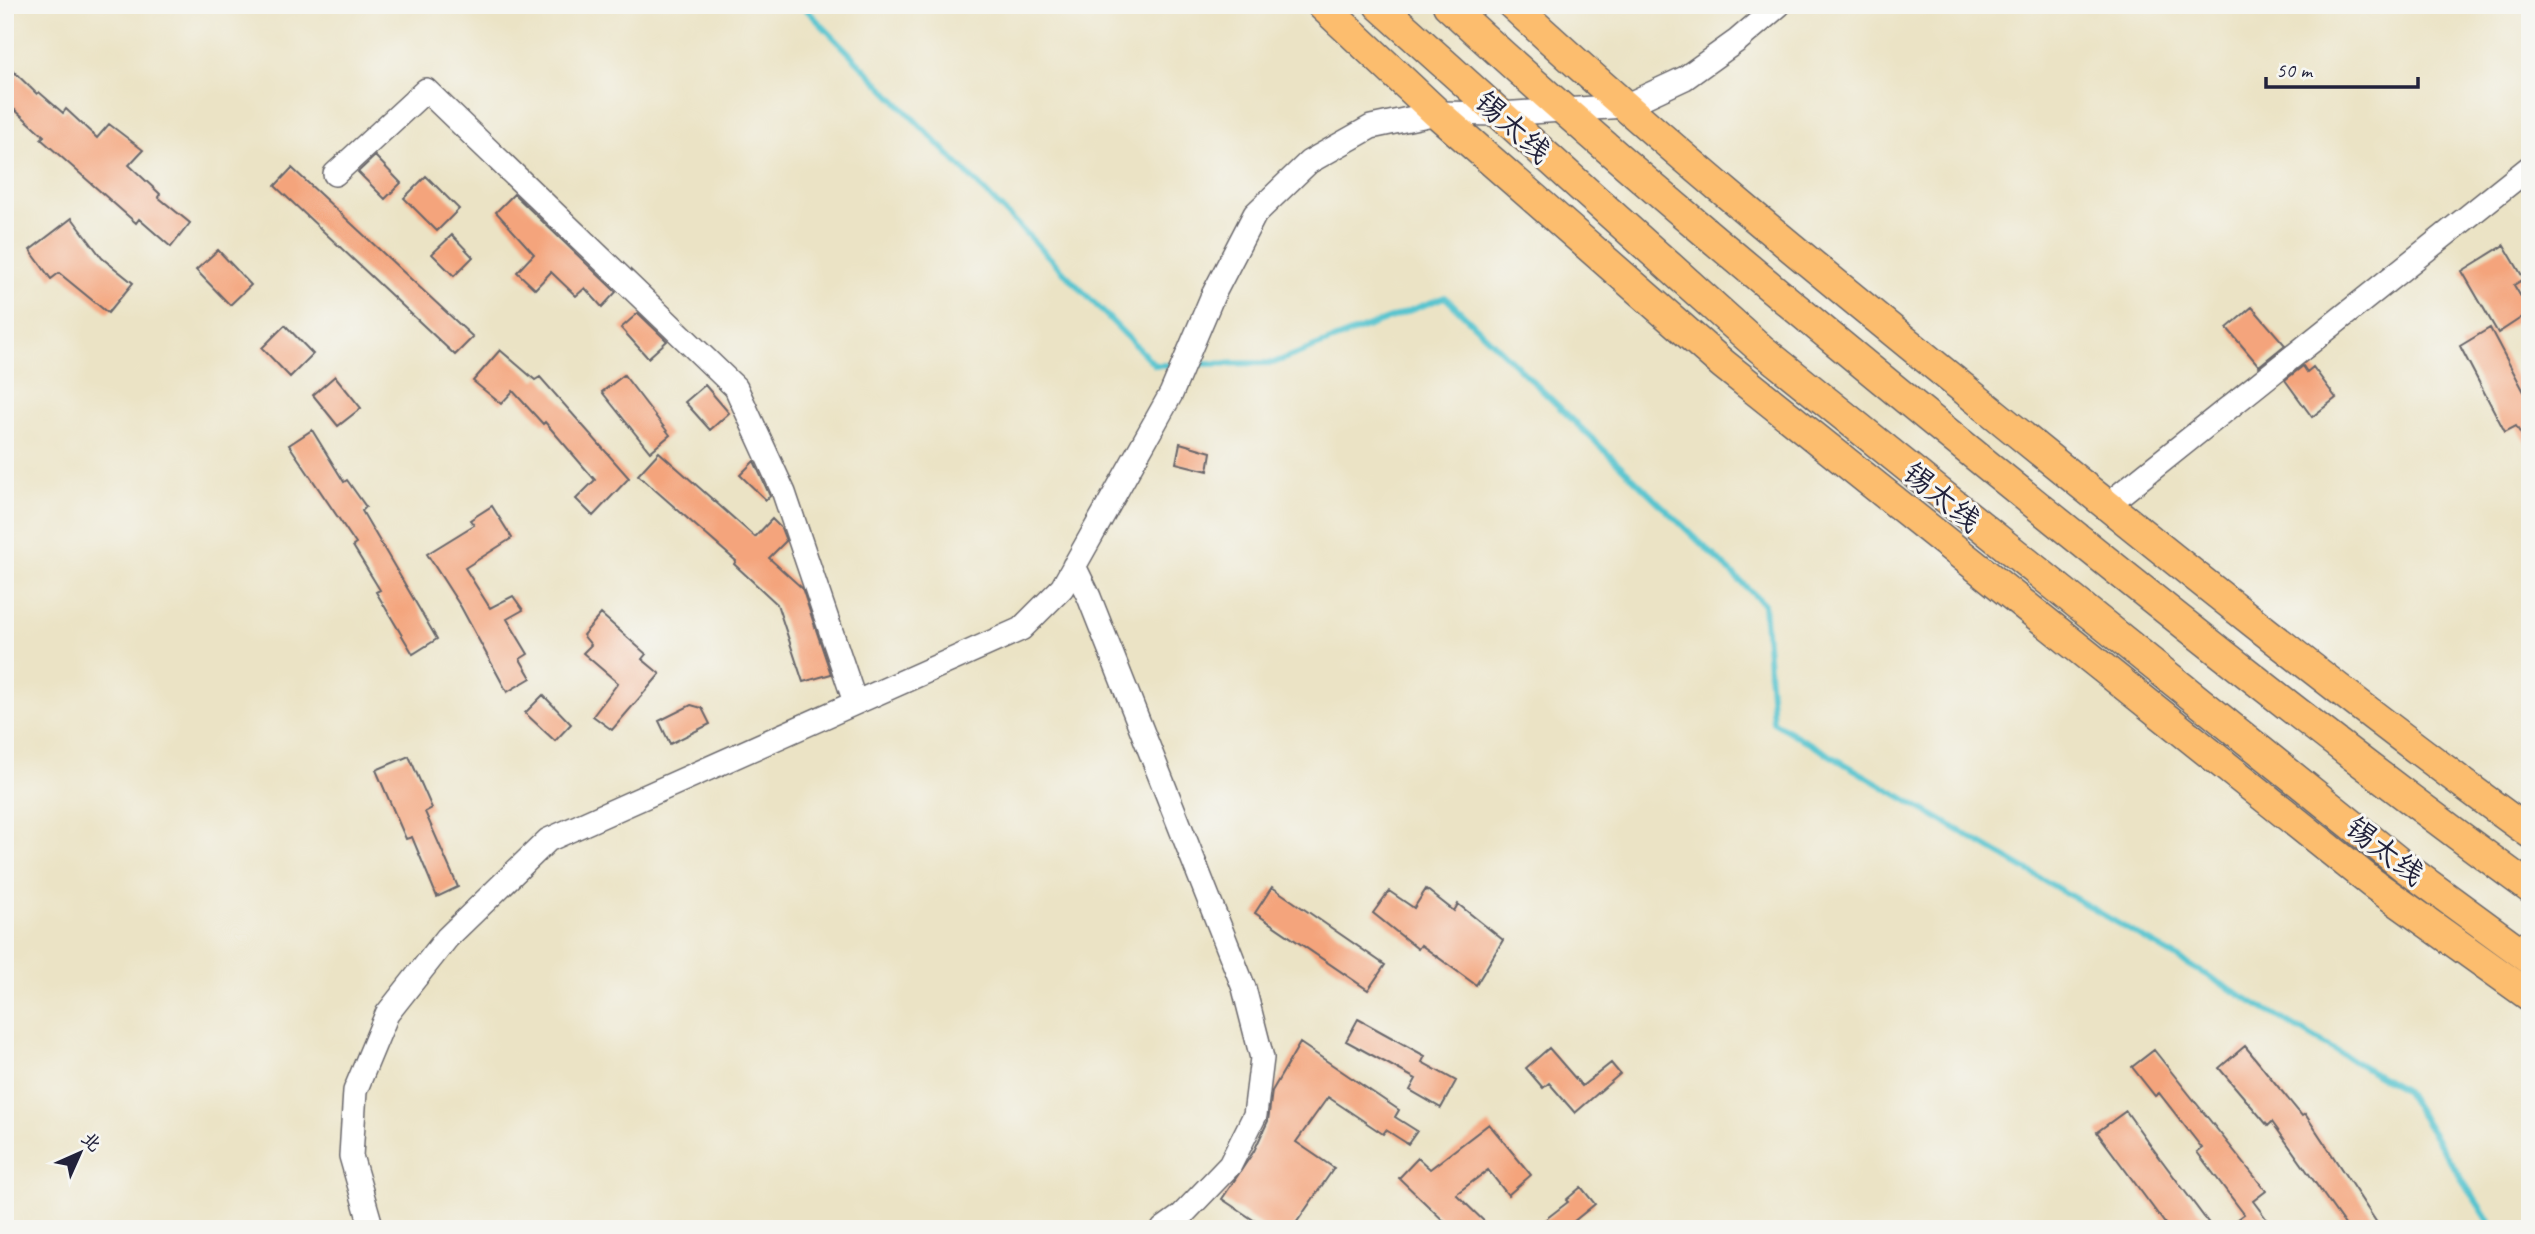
<svg xmlns="http://www.w3.org/2000/svg" width="2535" height="1234" viewBox="0 0 2535 1234" font-family="Caveat,'LXGW WenKai TC',sans-serif">
<style>
.lines{fill:none;stroke-linecap:round;stroke-linejoin:round}
.stream{stroke:#57c4cf;stroke-width:6}
.building{fill:#f4a47c}
.minor-casing{stroke:#68666b;stroke-width:26}
.major-casing{stroke:#68666b;stroke-width:33}
.minor{stroke:#fff;stroke-width:23}
.major{stroke:#fcbd6e;stroke-width:30}
.labels{text-anchor:middle;stroke-width:6;stroke-linejoin:round;paint-order:stroke}
.street-label{font-size:30px;fill:#22223b;stroke:#f6f6f2}
</style>
<rect width="100%" height="100%" fill="#f6f6f2"/>
<filter id="ink" filterUnits="userSpaceOnUse"><feTurbulence type="fractalNoise" baseFrequency=".0143" numOctaves="2"/><feDisplacementMap in="SourceGraphic" scale="14" xChannelSelector="R" yChannelSelector="G"/><feConvolveMatrix kernelMatrix="1 2 1 2 8 2 1 2 1" color-interpolation-filters="sRGB"/></filter>
<filter id="wash" filterUnits="userSpaceOnUse"><feTurbulence type="fractalNoise" baseFrequency=".00686" numOctaves="4" result="noise"/><feDisplacementMap in="SourceGraphic" scale="28" xChannelSelector="R" yChannelSelector="G"/><feGaussianBlur stdDeviation="1.57" result="paint"/><feColorMatrix in="noise" values="0 0 0 0 0 0 0 0 0 0 0 0 0 0 0 0 0 1.4 0 .05"/><feComposite in="paint" operator="in"/></filter>
<g filter="url(#wash)">
<rect width="100%" height="100%" fill="#ebe3c5"/>
<g class="lines">
<path class="stream" d="M802,5L1155,365H1178
M1189,364L1273,363L1445,297L1764,604L1773,722L2405,1091L2494,1229"/>
</g>
<g id="blocks">
<path class="building" d="M5,63L37,94L39,92L63,113L66,109L97,138L109,124L143,150L129,165L160,194L158,197L190,223L171,247L139,219L136,223L41,139L44,136L15,110L5,120Z
M375,156L401,183L385,199L358,172Z
M292,168L473,337L455,355L275,186Z
M426,176L459,209L437,231L404,198Z
M514,194L616,292L602,307L585,288L576,296L551,272L535,289L517,272L534,254L496,212Z
M72,218L102,258L133,283L108,313L59,273L51,279L30,250Z
M452,235L473,257L454,276L432,254Z
M2504,245L2524,279L2514,285L2530,312L2498,333L2462,271Z
M218,250L251,285L230,305L196,270Z
M2252,307L2285,345L2259,366L2227,328Z
M638,313L667,341L648,358L621,328Z
M285,325L313,354L290,377L262,348Z
M2490,328L2530,403V449L2516,426L2505,432L2460,346Z
M500,350L535,380L540,377L629,478L593,516L576,499L595,480L545,422L543,424L513,391L501,404L473,381Z
M2303,366L2307,372L2313,367L2336,398L2312,417L2285,380Z
M624,375L670,435L650,452L602,392Z
M335,376L361,408L338,426L313,395Z
M705,385L729,413L710,430L685,402Z
M312,430L344,482L347,480L366,507L362,511L437,639L413,654L376,592L380,590L353,546L356,544L289,445Z
M1180,443L1211,452L1208,471L1176,463Z
M659,452L755,537L772,519L781,528L786,541L769,558L802,588L831,674L803,682L777,604L734,564L736,561L638,475Z
M754,461L770,496L766,500L740,475Z
M492,506L512,538L465,568L490,608L513,596L523,610L507,619L528,654L520,659L531,678L507,692L461,607L427,554L474,525L470,520Z
M601,614L646,654L642,659L660,674L612,730L593,716L618,683L583,653L591,645L583,635Z
M543,695L571,724L555,741L525,713Z
M691,705L702,708L710,724L670,744L659,721Z
M409,756L432,808L425,812L458,887L437,897L412,837L406,839L376,770Z
M1272,887L1385,965L1368,990L1255,913Z
M1426,889L1454,911L1458,904L1503,940L1476,985L1421,945L1418,949L1373,913L1389,891L1414,908Z
M1358,1019L1425,1056L1422,1062L1456,1081L1441,1108L1410,1090L1416,1079L1346,1041Z
M1300,1043L1399,1110L1395,1117L1417,1131L1408,1144L1386,1130L1383,1134L1328,1097L1296,1142L1334,1168L1292,1229H1267L1222,1199L1254,1151L1268,1121L1272,1091Z
M2245,1046L2302,1116L2305,1114L2381,1229H2348L2272,1122L2268,1126L2219,1068Z
M1549,1048L1582,1086L1611,1063L1620,1074L1575,1113L1549,1083L1543,1088L1526,1068Z
M2154,1050L2266,1191L2253,1201L2274,1229H2223L2244,1214L2197,1152L2202,1148L2159,1093L2155,1096L2132,1067Z
M2126,1111L2151,1146L2213,1229H2169L2097,1132Z
M1489,1124L1531,1175L1508,1195L1488,1170L1456,1194L1492,1229H1452L1399,1178L1418,1158L1430,1169Z
M1581,1187L1595,1204L1573,1222L1578,1229H1533L1568,1202L1566,1200Z"/>
</g>
</g>
<g filter="url(#ink)">
<use href="#blocks" fill-opacity="0" stroke="#68666b" stroke-width="2"/>
<g class="lines">
<g class="minor-casing">
<path id="minor" d="M335,174L426,90L736,388L784,493L855,702
M2107,505L2530,167
M1074,566L1089,597L1244,988L1262,1058L1255,1115L1230,1165L1181,1216L1163,1229
M372,1229L351,1156L355,1091L387,1014L447,938L548,840L1021,629L1062,588L1171,394L1213,295L1255,214L1309,162L1371,127L1437,113L1499,114L1625,106L1685,78L1738,40L1779,5"/>
</g>
<g class="major-casing">
<path id="major" d="M1322,5L1437,113L1723,364L2372,883L2530,996
M1379,5L1761,349L2406,868L2530,959
M1448,5C1613,158 1786,301 1960,443C2147,595 2335,746 2530,888
M1513,5C1665,146 1825,276 1985,406C2164,552 2344,697 2530,833"/>
</g>
<use href="#minor" class="minor"/>
<use href="#major" class="major"/>
</g>
</g>
<g class="labels">
<g class="street-label">
<text transform="translate(1513 127) rotate(42)" y="10">锡太线</text>
<text transform="translate(1942 497) rotate(39)" y="10">锡太线</text>
<text transform="translate(2385 851) rotate(38)" y="10">锡太线</text>
</g>
</g>
<rect width="2535" height="1234" fill="none" stroke="#f6f6f2" stroke-width="28"/>
<g transform="translate(80 1153) rotate(45)" stroke="#f6f6f2" stroke-width="5" paint-order="stroke">
<path d="M0-5L12 26L0 18L-12 26Z" fill="#22223b"/>
<text y="-10" font-size="19" font-weight="bold" text-anchor="middle" fill="#22223b">北</text>
</g>
<path d="M2266 77v10h152v-10" fill="none" stroke="#22223b" stroke-width="3.5"/>
<text x="2276" y="77" font-size="21" fill="#22223b" stroke="#f6f6f2" stroke-width="5" paint-order="stroke">50 m</text>
</svg>
